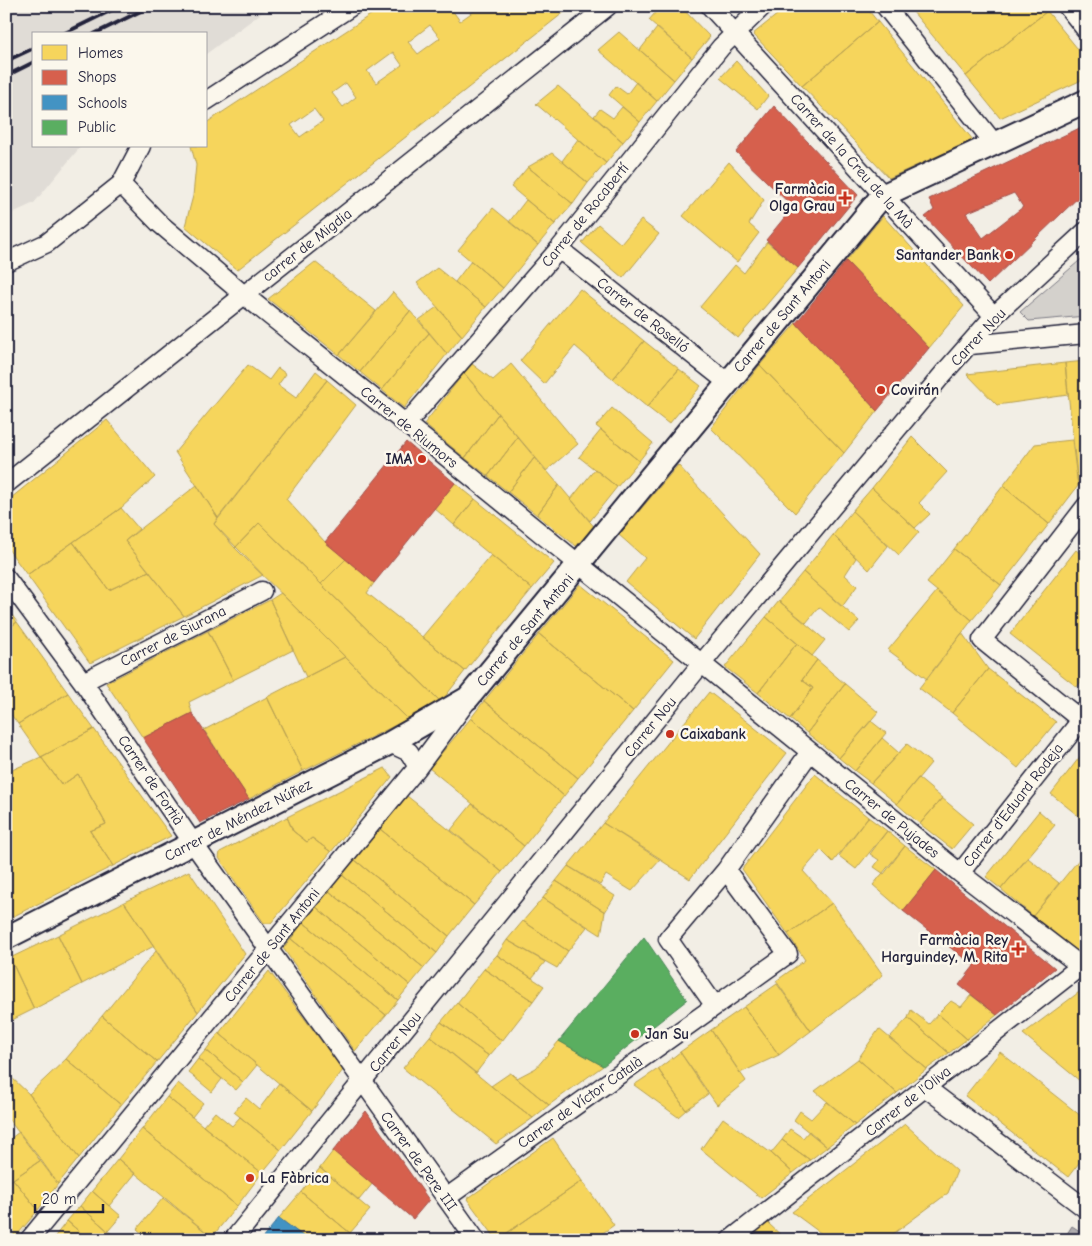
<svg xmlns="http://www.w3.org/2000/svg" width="1092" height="1246" viewBox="0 0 1092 1246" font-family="'Comic Neue',sans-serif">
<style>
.built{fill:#e0dcd6}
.green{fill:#d4d1cc;stroke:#7b7a84}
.water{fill:#aeabad;stroke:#76747f}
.homes{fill:#f6d55c;stroke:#b69f52;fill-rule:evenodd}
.shops{fill:#d6604d;stroke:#a04d48;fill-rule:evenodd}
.schools{fill:#4393c3;stroke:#39719a}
.public{fill:#5aae61;stroke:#498456}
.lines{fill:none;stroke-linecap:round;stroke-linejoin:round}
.minor-casing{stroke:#22223b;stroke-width:21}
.tertiary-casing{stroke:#22223b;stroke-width:26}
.minor{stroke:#fbf7ec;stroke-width:18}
.tertiary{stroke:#fbf7ec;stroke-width:22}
.rail{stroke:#22223b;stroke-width:4}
.poi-dot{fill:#c8321e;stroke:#fbf7ec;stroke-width:2}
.labels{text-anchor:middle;stroke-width:5;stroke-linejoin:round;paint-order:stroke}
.street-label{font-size:15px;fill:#22223b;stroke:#fbf7ec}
.poi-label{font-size:15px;font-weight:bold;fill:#22223b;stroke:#fbf7ec;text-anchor:end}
</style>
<rect width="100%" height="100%" fill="#f2eee5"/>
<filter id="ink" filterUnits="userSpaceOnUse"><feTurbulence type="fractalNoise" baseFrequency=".02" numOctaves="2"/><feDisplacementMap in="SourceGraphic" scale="10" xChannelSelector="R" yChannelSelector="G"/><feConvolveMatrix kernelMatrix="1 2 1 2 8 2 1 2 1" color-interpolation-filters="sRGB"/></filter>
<g filter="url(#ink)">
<path class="built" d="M6,6H271L206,54V34H34V146H81L34,203L6,216Z"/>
<path class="green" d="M1086,255V316L1029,321L1020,312Z"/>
<path class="water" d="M1072,1226L1086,1235L1085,1240H1063Z"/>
<path class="homes" d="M384,6H458L452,10L460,21L481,6H572L237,270L185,226L193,196L196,165L191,146H206V123ZM430,25L440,38L418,54L408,42ZM393,52L402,65L376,83L367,71ZM346,83L356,97L343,107L332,93ZM314,109L323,121L300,137L291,125Z
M661,6H680L710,37L692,58L649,20Z
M788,6H865L878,22L802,86L753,34Z
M908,6H1043L1047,11L966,76Z
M1047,11L1086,59V78L1000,118L966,76Z
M878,22L973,140L889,178L802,86Z
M657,28L692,58L674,80L640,50Z
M619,32L674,80L657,101L598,50Z
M736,61L768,96L758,109L720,78Z
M636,82L657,101L640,122L609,95L616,86L627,94Z
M558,86L623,142L606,163L536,104Z
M622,107L640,122L623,142L594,116L600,109L613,118Z
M578,139L606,163L588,183L562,161Z
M552,153L588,183L573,204L528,167Z
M729,162L764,200L749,224L759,233L737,262L683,216Z
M528,167L573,204L555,224L511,187Z
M526,200L555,224L538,245L509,222Z
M493,208L538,245L503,288L458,250Z
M883,216L964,306L929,348L846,261Z
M641,220L659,234L623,278L582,243L598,224L621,244Z
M767,242L798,268L738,338L700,307L735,265L744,273Z
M471,261L503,288L486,307L455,282Z
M315,262L376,311L339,355L268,299Z
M437,268L486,307L462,336L417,283Z
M580,289L644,341L613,379L575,346L544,384L520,361Z
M393,292L410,311L360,372L339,355Z
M437,307L462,336L447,354L419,320Z
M410,311L429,333L382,390L360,372Z
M796,323L877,411L844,453L760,365Z
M429,333L447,354L404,408L382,390Z
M644,341L679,369L647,407L613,379Z
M1086,361V485L1078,486L1065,363Z
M1065,363L1068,395L997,405L967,374Z
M472,364L493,380L511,364L578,444L546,471L464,373Z
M248,365L269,380L278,368L286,374L278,385L296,398L316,371L327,380L218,518L175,452Z
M760,365L844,453L795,513L711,428Z
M679,369L701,386L669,424L647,407Z
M464,373L498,414L465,458L424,424Z
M327,380L356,405L286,499L325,542L346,559L321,584L259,523L235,548L214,524Z
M612,408L653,443L639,461L596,426Z
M498,414L518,437L488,476L465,458Z
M107,420L155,477L121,508L27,575L6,546V502Z
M601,430L639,461L617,487L579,457Z
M518,437L535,457L508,492L488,476Z
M912,437L947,472L919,503L930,514L915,528L872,488Z
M1072,440L1078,486L1049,524L1003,486L1035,444Z
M535,457L559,485L537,515L508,492Z
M678,465L760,554L694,639L626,582L645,558L619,535Z
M595,469L617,487L590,521L571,499Z
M455,483L475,499L454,525L434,508Z
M197,485L218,518L214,524L263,575L184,616L125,541Z
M559,485L596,529L580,549L537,515Z
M1003,486L1049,524L1001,585L954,549Z
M872,488L919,532L899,555L852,511Z
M475,499L554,563L532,589L454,525Z
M121,508L139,529L125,541L149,571L109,590L73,542Z
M852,511L888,546L869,570L833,535Z
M259,523L441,702L408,719L235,548Z
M833,535L856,558L845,575L857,586L842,607L803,572Z
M73,542L109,590L149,571L184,616L90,663L27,575Z
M954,549L1001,585L972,620L927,583Z
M1076,550L1086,558V675L1077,687L1010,634Z
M491,555L532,589L465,671L422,637Z
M346,559L374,583L367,593L465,671L441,702L321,584Z
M803,572L859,621L849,632L819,607L806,623L779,601Z
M580,584L674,660L633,711L539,634Z
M937,591L972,620L927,679L888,650Z
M281,593L345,657L306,677L270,600Z
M270,600L293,650L233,680L208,631Z
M779,601L825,640L812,656L766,617Z
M6,607L17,622L6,630Z
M766,617L797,643L758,693L725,667Z
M17,622L68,693L18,724L6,708V630Z
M208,631L233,680L189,702L192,713L143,738L106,683Z
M962,633L988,669L952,713L919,688Z
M539,634L633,711L578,778L484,701Z
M797,643L817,660L802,680L813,688L790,719L758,693Z
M345,657L408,719L303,771L267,697Z
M817,660L845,684L807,733L790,719L813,688L802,680Z
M988,669L1056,722L1018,768L952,713Z
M845,684L878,712L839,758L807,733Z
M709,692L787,753L690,879L603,823Z
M68,693L94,729L41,757L18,724Z
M267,697L303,771L249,799L204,730Z
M484,701L578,778L564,796L471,718Z
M471,718L564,796L524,846L429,768Z
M871,721L886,733L855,771L839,758Z
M94,729L171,836L113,866L90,831L106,824L78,774L62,785L41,757Z
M882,738L899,753L871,783L855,771Z
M907,744L931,763L897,804L871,783Z
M1086,749V822L1051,794Z
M41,757L62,785L78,774L106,824L90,831L113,866L6,920V764L12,770Z
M385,768L392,777L331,852L312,838L307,842L293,831L287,817Z
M815,774L868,817L833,862L821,850L803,871L832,903L788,934L742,869Z
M918,778L942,798L920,824L897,804Z
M407,796L502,872L474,905L380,829Z
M942,798L973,824L952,849L920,824Z
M472,804L524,846L502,872L451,830Z
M1039,811L1055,825L1001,889L986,877Z
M287,817L293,831L307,842L312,838L331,852L271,923H264L219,858L220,852Z
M868,817L887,831L856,869L839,856Z
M603,823L661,859L632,891L606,875L600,885L568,866Z
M380,829L474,905L449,936L355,860Z
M887,831L905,846L884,874L874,867L879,860L870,854Z
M905,846L936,870L903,911L873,885Z
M1081,857L1086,860V947L1079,952L1033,916Z
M1028,858L1059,883L1033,916L1001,889Z
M355,860L449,936L437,953L342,875Z
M568,866L615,896L605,912L556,881Z
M189,871L245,954L198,1012L124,902Z
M342,875L437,953L424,968L329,891Z
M556,881L605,912L601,935L543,898Z
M329,891L424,968L410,985L316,907Z
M543,898L587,927L568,951L523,921Z
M124,902L154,946L82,984L58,935Z
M832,903L883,975L811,1031L776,981L805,960L788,934Z
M316,907L410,985L398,1000L303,922Z
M523,921L568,951L557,968L507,940Z
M303,922L398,1000L386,1015L291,939Z
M58,935L82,984L34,1009L10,958Z
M291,939L386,1015L355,1051L283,948Z
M507,940L545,962L532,978L497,955Z
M156,951L198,1012L157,1062L102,1016Z
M497,955L544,986L533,1001L484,969Z
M10,958L34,1009L6,1023V959Z
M484,969L533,1001L502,1041L457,1003Z
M269,971L343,1070L312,1111L219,1033Z
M777,984L811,1031L779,1055L744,1007Z
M1086,987V1086L1023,1034Z
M971,995L997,1015L967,1039L938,1014L951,1001L961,1007Z
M457,1003L502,1041L489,1056L441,1022Z
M744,1007L779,1055L740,1073L711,1030Z
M911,1010L929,1024L938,1014L967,1039L949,1053L908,1018Z
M102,1016L157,1062L121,1105L66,1059Z
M908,1018L949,1053L927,1069L889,1038Z
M441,1022L489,1056L476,1073L430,1036Z
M879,1029L927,1069L897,1093L858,1059Z
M711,1030L746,1081L717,1105L680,1052Z
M219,1033L257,1065L243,1082L206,1050Z
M430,1036L491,1086L533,1118L496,1144L403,1068Z
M559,1041L603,1066L549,1105L510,1073L517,1078L536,1068Z
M206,1050L243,1082L236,1090L198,1059Z
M680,1052L708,1094L686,1110L658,1069Z
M1000,1052L1086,1120V1154L1068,1177L965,1096Z
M66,1059L121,1105L79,1158L29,1094Z
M198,1059L222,1079L212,1092L188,1072Z
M858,1059L897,1093L855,1125L815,1091Z
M658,1069L686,1110L678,1117L634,1085Z
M510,1073L549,1105L533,1118L491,1086Z
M11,1077L29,1094L79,1158L58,1184L6,1116V1081Z
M178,1083L203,1103L192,1117L167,1097Z
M279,1083L312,1111L281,1150L234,1112L246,1098L259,1109Z
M167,1097L262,1173L237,1206L142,1129Z
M827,1102L855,1125L827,1147L794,1120L800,1111L811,1119Z
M215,1112L232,1126L240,1117L281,1150L262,1173L203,1126Z
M723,1118L771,1153L793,1173L761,1198L701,1149Z
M905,1124L957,1171L948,1193L885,1240H830L792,1212Z
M142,1129L237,1206L212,1237L118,1159Z
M790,1129L803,1138L809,1131L827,1147L810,1160L782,1140Z
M19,1132L41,1160L6,1184V1142Z
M553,1138L582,1181L497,1240L467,1199Z
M782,1140L810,1160L793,1173L771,1153Z
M333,1151L373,1183L359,1200L320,1168Z
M118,1159L135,1174L109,1206L92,1191Z
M41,1160L58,1184L38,1210L13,1179Z
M320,1168L370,1210L350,1233L301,1192Z
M13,1179L38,1210L13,1240H6V1184Z
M582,1181L614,1225L593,1240H497Z
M92,1191L121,1216L108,1231L80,1206Z
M301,1192L350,1233L359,1240H308L279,1218Z
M163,1198L212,1237L210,1240H150L137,1229Z
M80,1206L108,1231L119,1240H89L67,1221Z
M67,1221L89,1240H52Z
M768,1223L786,1240H748Z"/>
<path class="shops" d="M774,106L858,195L798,268L766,240L793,207L736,152Z
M1086,125V190L988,284L925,217L934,210L929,199ZM1014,193L1023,207L983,238L966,213Z
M846,261L929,348L877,411L796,323Z
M406,442L455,483L374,583L325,542Z
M192,713L249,799L200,823L143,738Z
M936,870L1055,968L997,1015L959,985L974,966L903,911Z
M366,1111L429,1200L413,1219L333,1151Z"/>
<path class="schools" d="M279,1218L308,1240H261Z"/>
<path class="public" d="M644,937L687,1000L603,1066L559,1041Z"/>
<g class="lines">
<g class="minor-casing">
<path id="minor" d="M710,6L994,316
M885,6L994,143
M1067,6L1086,30
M206,101L352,6
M121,184L159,223L244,295L406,424L960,873L1086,970
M559,249L727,382
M6,262L47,243L121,184L141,146
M970,345L1086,334
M406,424L559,249L721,47L763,6
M6,484L608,6
M6,578L83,682L193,843L476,1240
M83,682L262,591
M1081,720L982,640L1086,506
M390,743L409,752L418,767
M726,870L810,752
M960,873L1086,714
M925,1087L1086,1209
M446,1198L788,954L726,870L668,939L715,1006
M29,1240L418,767L467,701
M233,1240L702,663L943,374L994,316L1086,231
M730,1240L1086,962"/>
</g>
<g class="tertiary-casing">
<path id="tertiary" d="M6,938L390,743L468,698L882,196L1086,101"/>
</g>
<use href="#minor" class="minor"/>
<use href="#tertiary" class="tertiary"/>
<path class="rail" d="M63,34L120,6
M94,34L151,6
M6,61L34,48
M6,76L34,62"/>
</g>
</g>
<g class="poi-dot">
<path d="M842.5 190.5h5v5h5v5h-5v5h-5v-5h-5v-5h5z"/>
<circle cx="1009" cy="255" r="5"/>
<circle cx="881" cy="390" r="5"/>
<circle cx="422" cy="459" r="5"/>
<circle cx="670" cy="734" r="5"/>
<path d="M1015.5 941.5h5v5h5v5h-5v5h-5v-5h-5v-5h5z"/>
<circle cx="635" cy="1034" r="5"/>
<circle cx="250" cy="1178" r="5"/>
</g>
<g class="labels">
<g class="street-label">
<text transform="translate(852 161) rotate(48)" y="5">Carrer de la Creu de la Mà</text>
<text transform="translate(585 215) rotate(-51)" y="5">Carrer de Rocabertí</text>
<text transform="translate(307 245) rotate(-38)" y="5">carrer de Migdia</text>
<text transform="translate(643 315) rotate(38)" y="5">Carrer de Roselló</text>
<text transform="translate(782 316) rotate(-50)" y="5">Carrer de Sant Antoni</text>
<text transform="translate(978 337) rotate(-47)" y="5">Carrer Nou</text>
<text transform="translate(409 427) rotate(39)" y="5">Carrer de Riumors</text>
<text transform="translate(525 630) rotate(-50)" y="5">Carrer de Sant Antoni</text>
<text transform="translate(173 636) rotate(-27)" y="5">Carrer de Siurana</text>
<text transform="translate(650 727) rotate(-51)" y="5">Carrer Nou</text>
<text transform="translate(151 780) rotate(56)" y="5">Carrer de Fortià</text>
<text transform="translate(1013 805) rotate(-52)" y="5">Carrer d'Eduard Rodeja</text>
<text transform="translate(892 818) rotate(39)" y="5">Carrer de Pujades</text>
<text transform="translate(238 820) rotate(-27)" y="5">Carrer de Méndez Núñez</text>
<text transform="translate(272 945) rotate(-51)" y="5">Carrer de Sant Antoni</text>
<text transform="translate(395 1042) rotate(-51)" y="5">Carrer Nou</text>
<text transform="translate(908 1101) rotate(-38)" y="5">Carrer de l'Oliva</text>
<text transform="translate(580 1102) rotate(-35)" y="5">Carrer de Víctor Català</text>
<text transform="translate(419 1161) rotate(54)" y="5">Carrer de Pere III</text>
</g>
<g class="poi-label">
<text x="835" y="194">Farmàcia<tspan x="835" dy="17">Olga Grau</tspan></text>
<text x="999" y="260">Santander Bank</text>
<text x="891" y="395" text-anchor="start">Covirán</text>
<text x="412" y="464">IMA</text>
<text x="680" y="739" text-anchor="start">Caixabank</text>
<text x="1008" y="945">Farmàcia Rey<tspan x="1008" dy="17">Harguindey, M. Rita</tspan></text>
<text x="645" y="1039" text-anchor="start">Jan Su</text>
<text x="260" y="1183" text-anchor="start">La Fàbrica</text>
</g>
</g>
<rect width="1092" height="1246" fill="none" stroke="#fbf7ec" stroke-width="25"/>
<rect x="12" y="12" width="1067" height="1221" fill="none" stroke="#22223b" stroke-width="2" filter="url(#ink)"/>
<rect x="32" y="32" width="175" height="115" fill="#fbf7ec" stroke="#a4a2a5"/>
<rect x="42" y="45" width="25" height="15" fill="#f6d55c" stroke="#a4a2a5"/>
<text x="78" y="58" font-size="15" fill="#22223b">Homes</text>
<rect x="42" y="70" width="25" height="15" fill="#d6604d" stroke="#a4a2a5"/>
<text x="78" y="82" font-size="15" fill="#22223b">Shops</text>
<rect x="42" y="95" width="25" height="15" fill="#4393c3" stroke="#a4a2a5"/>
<text x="78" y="108" font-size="15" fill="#22223b">Schools</text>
<rect x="42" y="120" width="25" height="15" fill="#5aae61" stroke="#a4a2a5"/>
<text x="78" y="132" font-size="15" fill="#22223b">Public</text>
<path d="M35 1204v8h68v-8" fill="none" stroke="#22223b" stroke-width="2.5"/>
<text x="42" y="1204" font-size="15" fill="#22223b" stroke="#fbf7ec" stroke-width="4" paint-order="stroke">20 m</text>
</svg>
